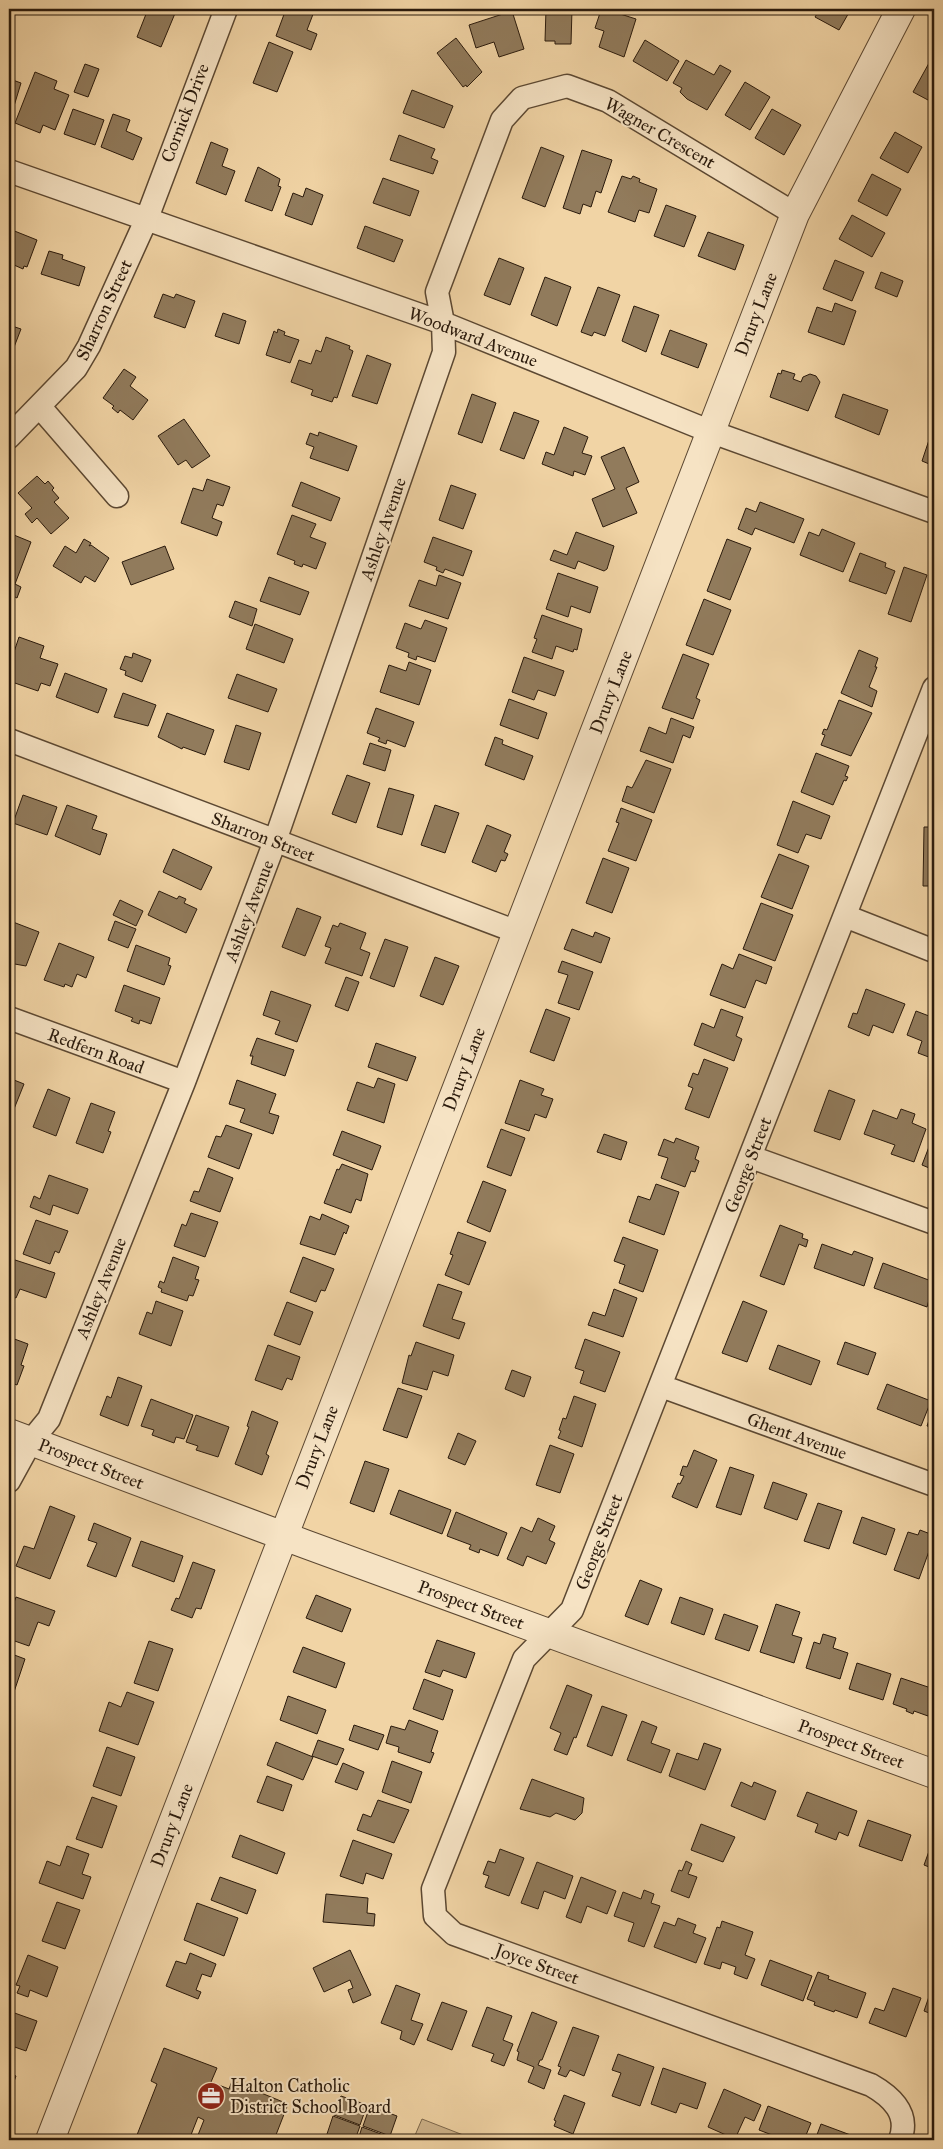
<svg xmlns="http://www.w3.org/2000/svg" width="943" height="2149" viewBox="0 0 943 2149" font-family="'IM FELL Great Primer',serif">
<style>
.green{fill:#cfb48b;stroke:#7c674c}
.building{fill:#917b5c;stroke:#2a1a0c}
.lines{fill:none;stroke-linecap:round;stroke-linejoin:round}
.minor-casing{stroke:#5c4832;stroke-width:25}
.tertiary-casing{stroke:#5c4832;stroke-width:30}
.minor{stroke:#f6e3c4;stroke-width:22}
.tertiary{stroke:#f6e3c4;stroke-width:28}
.labels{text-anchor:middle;stroke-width:4;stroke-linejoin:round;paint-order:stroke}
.street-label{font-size:18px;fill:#2a1a0c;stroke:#f6e3c4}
.poi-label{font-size:18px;fill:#2a1a0c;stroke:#f6e3c4;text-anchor:start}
</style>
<rect width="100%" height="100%" fill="#f1d4a5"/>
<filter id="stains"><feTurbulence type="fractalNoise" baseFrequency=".004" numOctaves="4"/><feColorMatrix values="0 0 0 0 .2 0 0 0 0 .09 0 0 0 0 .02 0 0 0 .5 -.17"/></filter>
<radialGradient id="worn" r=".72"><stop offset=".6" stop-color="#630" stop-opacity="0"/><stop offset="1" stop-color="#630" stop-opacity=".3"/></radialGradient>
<path class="green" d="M422,2119L476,2140H413Z"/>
<path class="building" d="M148,9L176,11L161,47L137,37Z
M286,9H315L307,30L317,34L311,50L276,36Z
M546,9H572L571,44H555V41H545Z
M820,9H851L839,30L815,17Z
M601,10L610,14L611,11L636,19L624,57L599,47L604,31L595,28Z
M512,11L524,49L499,57L494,42L476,48L469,25Z
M456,38L482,72L467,87L466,85L463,87L437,53Z
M645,40L679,61L667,81L633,61Z
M269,42L293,52L277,92L253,83Z
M934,54V90L928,100L913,92Z
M686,60L714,75L720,65L731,71L707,110L687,99L680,92L682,88L673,83Z
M85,64L99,69L88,97L74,92Z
M35,72L57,81L54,89L69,95L55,130L43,125L40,133L15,123Z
M10,79L21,83L11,116L9,115Z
M745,82L770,97L750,130L725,115Z
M412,90L453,106L444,128L403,113Z
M73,109L104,120L95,145L64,134Z
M772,109L801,125L784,155L755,138Z
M113,114L130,120L126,131L142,138L133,160L101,147Z
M895,132L922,147L908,173L880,158Z
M399,135L435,149L431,158L438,161L433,174L390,160Z
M211,142L228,149L222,166L235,171L226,195L196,183Z
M541,147L564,156L545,207L522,198Z
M582,150L612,160L601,193L596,191L591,207L583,204L580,214L563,208Z
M258,167L280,179L278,186L281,187L272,211L245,201Z
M872,174L901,189L887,216L858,201Z
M622,176L631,179L633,176L640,179L639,182L657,189L649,213L639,210L635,222L608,212Z
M383,178L419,191L410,216L373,203Z
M306,188L323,195L312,225L285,215L293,193L303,197Z
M666,205L696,216L684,247L654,236Z
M852,215L885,233L872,257L839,239Z
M365,226L403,240L394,262L357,248Z
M12,230L37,240L27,267L24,266L23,269L14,265L12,270L9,269V232Z
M708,232L744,245L735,270L698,256Z
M49,251L63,255L62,259L85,267L79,286L41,274Z
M499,258L524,268L510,305L484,295Z
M835,260L864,272L852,301L823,289Z
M881,272L903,281L897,297L875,288Z
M545,277L571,287L557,326L531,315Z
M598,287L620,295L605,336L594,332L592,336L581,332Z
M163,294L174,298L176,294L195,301L185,328L154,317Z
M835,303L856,311L844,345L808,332L817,307L832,312Z
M634,306L659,315L646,352L622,341Z
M223,313L246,321L239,344L215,336Z
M9,325L21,329L11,355L9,354Z
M278,329L285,332L284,335L299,340L290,363L266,355L274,331L277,333Z
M670,330L707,344L698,368L661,354Z
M326,337L350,346L349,349L353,351L337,398L334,397L332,402L311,395L313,390L291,382L299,360L311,364L316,350L321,352Z
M367,355L391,364L377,404L352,396Z
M124,369L136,377L130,386L148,400L133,420L120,410L118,413L112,408L114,406L103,398Z
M782,370L795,374L793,379L801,382L803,377L810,374L816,376L820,382L808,411L770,397L778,373L781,374Z
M472,394L496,403L482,443L458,434Z
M843,394L888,410L879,435L835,417Z
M514,412L539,421L524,459L500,450Z
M184,419L210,456L192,468L186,460L178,465L158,436Z
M564,427L588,437L582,453L592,456L585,475L574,471L573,476L542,464L546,452L554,455Z
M319,432L357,446L348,471L310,458L314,447L306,444L310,433L318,436Z
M930,437L934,438V466L922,461Z
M624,447L639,482L626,488L637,513L603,527L592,499L615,489L601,457Z
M37,476L45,484L48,481L54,488L52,490L59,498L54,502L69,518L51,534L37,518L32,523L25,514L32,508L18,493Z
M207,479L230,487L223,506L217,504L212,518L222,522L217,536L181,523L193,488L203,491Z
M301,482L340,498L331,521L292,506Z
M451,485L476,494L463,529L439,520Z
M760,502L804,519L794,543L755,528L752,535L738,529L746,508L756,512Z
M292,515L316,524L310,537L326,543L316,569L303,564L302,567L294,564L295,561L277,554Z
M822,529L855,543L843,572L800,555L809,532L819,536Z
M576,532L614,546L607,569L604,571L578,561L575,569L550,560L554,550L567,555Z
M9,533L31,542L15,584L21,587L17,598L9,594Z
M433,537L472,551L463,576L445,569L443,573L436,570L437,567L424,562Z
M84,539L91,543L89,546L91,545L109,558L95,582L85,576L81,583L53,566L65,546L76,553Z
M727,539L751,548L730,600L707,591Z
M165,546L174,569L131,585L122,562Z
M860,553L886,563L885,567L895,571L886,594L849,581Z
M904,567L927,575L911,622L888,614Z
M558,573L598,587L590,613L571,606L568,617L546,609Z
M439,575L461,583L448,619L409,606L419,580L436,586Z
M269,577L309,592L300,615L260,601Z
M704,599L731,610L713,655L686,645Z
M235,601L257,609L252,626L229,617Z
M542,615L582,629L577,650L574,649L573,652L556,646L552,659L532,652L537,639L534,638Z
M425,620L447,628L435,662L417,656L416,660L408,657L409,653L396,648L405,623L421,629Z
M255,624L293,639L284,663L246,649Z
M19,637L44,646L40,658L58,664L50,686L41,683L38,691L9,681V667Z
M859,650L878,658L875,667H877L869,687L877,691L872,707L841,693Z
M133,653L151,660L142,682L125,675L126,671L120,669L125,656L132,658Z
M683,654L709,664L696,698L700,700L693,719L662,708Z
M524,657L564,671L555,696L538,690L534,700L512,692Z
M409,662L431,670L419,705L380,692L389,665L406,671Z
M65,673L107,689L98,713L56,697Z
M237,674L277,689L268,712L228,698Z
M123,693L156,705L148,726L114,717Z
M509,699L547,713L538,739L500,725Z
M839,700L872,713L851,756L821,745L825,735L822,734L824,729L827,730Z
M376,708L414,722L405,747L387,740L386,744L378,741L380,738L367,733Z
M167,713L214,730L205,755L183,747L182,749L158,737Z
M671,718L694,727L690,738L683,735L673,763L640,751L649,727L666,734Z
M236,725L261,733L249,770L224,762Z
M495,737L503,740L502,744L533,756L524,780L485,765Z
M370,743L391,750L385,771L363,764Z
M816,753L849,766L845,776L848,777L846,781L844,780L833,805L801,792Z
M646,760L671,769L654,813L622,801L627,786L632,788Z
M347,775L370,783L356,823L332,814Z
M389,788L414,795L402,835L377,827Z
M23,795L57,807L47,835L13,823Z
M793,801L830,816L821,839L806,834L798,853L777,845Z
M67,805L97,816L92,829L107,834L100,855L55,836Z
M435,805L459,813L445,853L421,845Z
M621,808L652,820L636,861L608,851L619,823L616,822Z
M9,823L14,825L9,839Z
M487,825L511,835L504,852L508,854L505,861L501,860L496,872L472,862Z
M924,827H934V886H923Z
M173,849L212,867L201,890L163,872Z
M779,854L809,866L792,909L761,897Z
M603,858L629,868L612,913L586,903Z
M159,891L177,899L179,896L186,899L184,903L197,909L186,933L148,915Z
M120,900L143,911L136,926L113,915Z
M761,903L793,915L775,961L743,949Z
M297,908L321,917L305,956L282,947Z
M115,921L136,929L128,948L108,940Z
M13,922L39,932L26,966L9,963V933Z
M340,923L366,933L360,949L370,953L362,976L325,963L331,948L325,946L333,925L338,927Z
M572,929L593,937L595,932L610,938L601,963L564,949Z
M385,939L408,947L394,987L370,978Z
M59,943L94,957L86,978L77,974L72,987L65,984L64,987L44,980Z
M136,945L170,958L168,965L171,966L164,985L127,971Z
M739,954L772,967L766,984L756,980L745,1008L710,995L722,964L733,969Z
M435,957L459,966L443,1005L420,996Z
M562,961L593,972L579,1010L558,1003L568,975L558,972Z
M346,977L359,982L348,1011L335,1006Z
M124,985L160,998L151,1024L140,1020L139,1024L131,1021L133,1018L115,1011Z
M866,989L905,1004L893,1033L873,1025L869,1036L848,1027L853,1013L857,1014Z
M271,991L311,1005L297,1042L275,1034L280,1021L263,1015Z
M546,1009L570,1018L554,1061L530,1052Z
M721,1009L743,1017L736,1036L742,1039L734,1061L694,1045L702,1023L714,1028Z
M916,1011L929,1016L930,1013L934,1015V1059L918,1053L922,1041L907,1035Z
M257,1038L294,1050L285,1076L251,1064L253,1056H250Z
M376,1043L416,1057L407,1081L368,1067Z
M704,1059L728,1068L709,1118L685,1109L693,1088L688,1086L693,1073L698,1075Z
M9,1078L24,1084L14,1109L9,1107Z
M378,1078L395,1084L384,1123L347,1110L357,1082L374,1088Z
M237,1080L276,1094L269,1113L279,1116L273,1134L240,1122L245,1109L229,1104Z
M520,1080L544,1089L541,1095L553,1099L546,1118L535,1114L529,1131L505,1123Z
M48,1089L70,1098L56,1136L33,1127Z
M829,1090L855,1100L840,1140L814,1131Z
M91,1103L115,1112L108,1131L111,1132L103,1153L76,1143Z
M901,1109L915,1114L912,1123L926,1129L914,1162L891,1154L895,1145L864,1134L873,1110L897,1119Z
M226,1125L252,1134L239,1169L208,1157L216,1136L221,1137Z
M501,1129L525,1138L511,1176L487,1167Z
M342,1131L381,1146L372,1170L333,1155Z
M604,1134L627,1142L621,1160L597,1152Z
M676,1138L699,1147L695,1159L699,1161L695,1172L691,1171L685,1187L661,1178L668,1158L658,1155L664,1139L674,1143Z
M932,1139L934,1140V1170L922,1165Z
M342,1164L368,1174L361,1201L356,1199L351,1213L324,1203L337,1169L339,1170Z
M208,1168L233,1178L220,1212L190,1201L194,1191L199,1192Z
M49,1175L88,1189L78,1214L53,1205L50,1215L30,1207L34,1196L40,1199Z
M483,1181L506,1190L490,1232L467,1222Z
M656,1184L679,1192L664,1235L629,1222L638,1196L650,1200Z
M191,1213L218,1222L205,1257L174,1246L182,1224L186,1226Z
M322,1214L349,1226L346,1234L344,1232L335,1255L300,1244L310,1216L320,1220Z
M36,1220L68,1231L59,1253L55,1251L50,1264L23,1254Z
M780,1225L803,1234L802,1238L808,1240L806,1247L799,1244L784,1285L760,1276Z
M458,1232L486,1242L469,1285L445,1275L453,1255L450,1254Z
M623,1237L658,1250L643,1292L619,1283L625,1265L614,1261Z
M822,1244L852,1255L854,1251L873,1258L864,1286L814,1268Z
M173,1257L199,1267L195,1279L199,1280L193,1296L189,1295L187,1301L161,1292L162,1289L158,1287L160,1281L164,1283Z
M303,1257L334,1269L325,1291L321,1290L316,1302L290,1292Z
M9,1258L55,1273L46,1298L20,1289L16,1298L9,1295Z
M883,1263L934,1282L927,1307L874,1288Z
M438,1284L462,1292L452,1319L465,1323L459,1339L423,1326Z
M614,1289L637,1298L623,1337L588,1325L593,1312L605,1316Z
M156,1301L183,1311L171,1346L139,1334L147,1312L152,1314Z
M743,1301L767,1311L747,1362L722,1353Z
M287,1302L313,1312L300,1345L274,1335Z
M9,1337L28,1344L21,1365L24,1366L17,1385L9,1382Z
M585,1339L620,1352L605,1392L580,1383L584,1371L575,1368Z
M416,1342L454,1355L448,1376L433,1371L427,1390L402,1383L409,1355L411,1356Z
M845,1342L876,1353L868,1375L837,1364Z
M268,1345L300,1357L292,1380L287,1378L282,1390L255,1380Z
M778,1345L820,1361L811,1385L769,1369Z
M512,1370L531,1377L524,1397L505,1389Z
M118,1377L142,1386L128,1426L100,1415L107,1396L111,1398Z
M887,1384L931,1401L921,1426L877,1409Z
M398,1388L422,1396L407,1438L383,1430Z
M574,1396L596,1404L582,1447L558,1438L561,1431L559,1430L563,1418L566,1419Z
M151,1399L193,1415L184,1439L176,1437L174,1443L152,1435L154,1430L141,1426Z
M934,1406V1428L927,1426Z
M252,1411L278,1422L266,1454L269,1456L262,1475L235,1464L249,1427L247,1426Z
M196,1415L229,1427L218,1457L196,1450L198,1446L186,1442Z
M458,1433L476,1441L465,1465L448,1458Z
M550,1445L574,1454L560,1493L536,1485Z
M694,1450L717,1460L697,1508L672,1497L678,1483L680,1484L684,1476L680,1475L683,1466L687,1467Z
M365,1461L389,1469L374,1512L350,1503Z
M730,1467L754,1475L741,1515L716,1507Z
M773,1482L807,1494L797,1520L764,1508Z
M399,1490L451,1510L442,1534L390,1514Z
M818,1503L842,1511L829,1549L804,1541Z
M50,1506L75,1516L50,1579L16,1566L24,1546L34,1549Z
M456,1512L507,1533L498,1556L480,1549L479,1553L469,1549L471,1545L447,1536Z
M862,1517L895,1529L886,1555L853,1543Z
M538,1518L555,1526L549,1540L555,1543L546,1564L527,1556L523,1566L507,1559L521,1527L532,1532Z
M94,1523L131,1538L116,1577L87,1566L97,1543L88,1540Z
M920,1530L933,1535V1540L919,1579L894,1570L908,1532L918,1535Z
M141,1541L183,1556L174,1582L132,1566Z
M193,1562L215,1570L201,1609L196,1608L192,1618L171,1610L176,1598L179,1599Z
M640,1580L662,1589L648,1625L625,1616Z
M316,1595L351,1609L342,1632L306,1618Z
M16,1597L55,1611L49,1626L38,1622L29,1646L9,1639V1628L12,1617L9,1616Z
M680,1597L713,1609L704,1635L671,1623Z
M776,1604L800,1612L792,1635L802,1638L794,1663L760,1652Z
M724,1614L758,1626L749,1651L715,1639Z
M823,1634L836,1638L833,1648L848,1653L840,1679L806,1668L814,1642L820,1644Z
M437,1640L475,1653L466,1678L443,1670L440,1677L425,1672Z
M149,1641L173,1649L158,1691L134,1683Z
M303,1647L345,1663L336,1688L293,1672Z
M9,1653L25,1659L12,1698L9,1697Z
M857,1663L891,1674L883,1700L849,1689Z
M901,1678L934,1689V1697L928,1716L914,1711L913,1714L906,1711L907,1709L893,1704Z
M424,1679L453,1690L443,1720L413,1709Z
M567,1685L592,1695L576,1738L574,1737L567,1755L554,1750L561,1733L550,1728Z
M127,1692L154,1702L138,1745L99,1731L109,1702L121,1707Z
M288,1696L326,1710L317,1734L280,1720Z
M602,1706L627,1715L612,1756L587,1746Z
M409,1720L438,1731L431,1752L434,1753L430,1763L398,1752L399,1747L386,1743L391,1726L405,1730Z
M642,1721L657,1727L651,1743L670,1750L661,1773L627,1760Z
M354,1725L384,1735L378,1750L349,1740Z
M318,1740L344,1749L337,1765L312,1756Z
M276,1742L313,1757L303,1780L267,1765Z
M704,1743L721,1749L705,1790L669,1776L677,1753L698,1760Z
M107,1747L135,1757L121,1796L93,1786Z
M392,1761L422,1772L411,1803L382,1792Z
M343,1763L364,1772L357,1790L335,1782Z
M267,1776L292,1785L283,1811L257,1802Z
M532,1779L584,1798L582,1813L575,1820L556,1813L550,1817L520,1809Z
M741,1782L752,1787L754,1782L776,1791L765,1820L731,1806Z
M807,1792L857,1811L848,1836L839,1832L836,1840L815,1832L818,1824L797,1816Z
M92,1797L117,1806L102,1848L76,1839Z
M378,1800L409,1810L394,1843L357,1830L363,1814L371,1817Z
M868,1820L911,1835L902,1861L859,1846Z
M701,1824L735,1837L723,1862L691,1850Z
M240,1835L285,1853L277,1874L232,1857Z
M353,1840L392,1854L383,1879L366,1873L363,1884L340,1876Z
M933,1840H934V1869L924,1865Z
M67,1846L89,1854L82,1874L91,1877L83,1899L39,1883L47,1861L60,1866Z
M500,1849L524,1858L509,1896L485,1887L489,1876L483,1874L488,1861L495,1863Z
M686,1861L692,1864L688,1874L697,1877L689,1898L671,1891L679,1870L682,1871Z
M537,1862L573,1876L565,1899L544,1891L538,1909L521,1903Z
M220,1877L256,1890L247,1914L211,1900Z
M581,1877L616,1891L607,1914L587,1906L581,1923L566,1917Z
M644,1890L654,1894L651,1903L660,1906L644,1947L628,1941L634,1923L614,1916L623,1892L641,1899Z
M326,1894L368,1898L367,1913L375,1914L374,1926L323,1922Z
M57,1902L80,1910L65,1949L42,1941Z
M197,1903L238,1918L224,1956L184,1940Z
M678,1918L696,1925L693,1933L706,1938L696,1963L654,1947L664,1922L675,1926Z
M722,1921L753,1932L745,1955L755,1959L747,1979L734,1974L736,1967L722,1962L720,1969L704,1964L717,1927L720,1928Z
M350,1950L371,1995L353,2003L348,1990L353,1988L350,1980L324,1992L313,1968Z
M190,1953L216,1964L211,1977L202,1974L196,1990L201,1992L198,1999L166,1986L176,1961L186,1964Z
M28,1955L58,1967L47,1997L30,1990L28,1997L17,1993L20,1986L16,1985Z
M770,1960L812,1976L803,2001L761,1985Z
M818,1972L829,1976L828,1979L866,1993L857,2018L835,2010L834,2012L814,2005L815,2002L807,1999Z
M934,1982V2015L924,2011Z
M396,1985L420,1994L411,2020L423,2024L414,2045L400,2039L402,2031L381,2023Z
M893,1988L921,1998L906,2037L869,2023L875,2008L884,2011Z
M442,2002L467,2011L452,2050L427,2040Z
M487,2007L512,2016L503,2040L513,2044L504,2066L491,2061L494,2054L472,2046Z
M9,2011L37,2021L26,2051L9,2045Z
M532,2012L557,2022L542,2060H540L538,2065L551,2070L544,2089L528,2082L534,2067L517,2060L519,2052L517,2051Z
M573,2027L599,2036L584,2076L570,2070L566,2077L558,2074L561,2067L558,2066Z
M164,2048L217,2068L211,2082L229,2089L232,2081L288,2104L274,2140H196L204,2120L198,2117L189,2140H135L157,2084L151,2081Z
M618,2054L654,2067L640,2106L612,2096L621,2073L612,2070Z
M663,2068L706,2083L697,2109L680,2103L676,2113L651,2104Z
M9,2073L16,2076L9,2095Z
M724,2089L761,2105L754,2121L745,2117L735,2139L708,2127Z
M564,2095L585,2103L573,2134L554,2126L556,2121L554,2120Z
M341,2096L367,2105L360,2125L334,2115Z
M370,2106L397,2116L390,2136L363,2126Z
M768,2106L811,2123L804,2140H785L759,2130Z
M333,2116L360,2126L355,2140H336L326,2137Z
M821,2124L864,2140H815Z
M362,2127L389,2137L388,2140H358Z"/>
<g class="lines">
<g class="minor-casing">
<path id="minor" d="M9,171L443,323L709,431L934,512
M40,407L117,496
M9,437L76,368L89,346L147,218L226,9
M9,740L517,932
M845,916L934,951
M9,1018L184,1082
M751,1157L934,1223
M661,1386L934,1485
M9,1481L31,1441L49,1419L184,1082L275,841L444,352L443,323L437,292L502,120L522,98L567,86L608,101L795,214
M900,2140C910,2114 892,2097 871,2085L454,1934L435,1916L433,1889L524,1659L572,1610L934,688"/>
</g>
<g class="tertiary-casing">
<path id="tertiary" d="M9,1433L305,1544L934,1774
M50,2140L795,214L901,9"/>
</g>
<use href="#minor" class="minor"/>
<use href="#tertiary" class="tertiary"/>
</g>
<defs>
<g id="office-disc" transform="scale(1.4375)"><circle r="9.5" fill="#8f2418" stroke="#f6e3c4"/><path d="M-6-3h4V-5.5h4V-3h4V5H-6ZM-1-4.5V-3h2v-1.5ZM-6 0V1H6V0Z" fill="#fff"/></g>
</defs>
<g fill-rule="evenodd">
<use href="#office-disc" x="211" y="2096"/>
</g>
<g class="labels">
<g class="street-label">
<text transform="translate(185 113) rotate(-69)" y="6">Cornick Drive</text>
<text transform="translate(660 133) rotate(30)" y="6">Wagner Crescent</text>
<text transform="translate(104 310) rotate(-65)" y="6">Sharron Street</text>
<text transform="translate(756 314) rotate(-69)" y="6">Drury Lane</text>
<text transform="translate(473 337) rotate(21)" y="6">Woodward Avenue</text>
<text transform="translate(383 529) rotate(-71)" y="6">Ashley Avenue</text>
<text transform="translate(611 692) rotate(-69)" y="6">Drury Lane</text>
<text transform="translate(263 837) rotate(21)" y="6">Sharron Street</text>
<text transform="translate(249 911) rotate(-69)" y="6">Ashley Avenue</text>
<text transform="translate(96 1051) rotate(20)" y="6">Redfern Road</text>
<text transform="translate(464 1069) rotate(-69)" y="6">Drury Lane</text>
<text transform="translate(748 1165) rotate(-69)" y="6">George Street</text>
<text transform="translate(101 1288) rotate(-68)" y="6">Ashley Avenue</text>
<text transform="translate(797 1436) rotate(20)" y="6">Ghent Avenue</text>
<text transform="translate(317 1447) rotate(-69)" y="6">Drury Lane</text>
<text transform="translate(91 1464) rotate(21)" y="6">Prospect Street</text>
<text transform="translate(599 1542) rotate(-69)" y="6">George Street</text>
<text transform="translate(471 1605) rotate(20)" y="6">Prospect Street</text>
<text transform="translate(851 1744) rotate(20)" y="6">Prospect Street</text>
<text transform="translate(172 1825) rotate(-69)" y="6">Drury Lane</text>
<text transform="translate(537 1964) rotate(20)" y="6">Joyce Street</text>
</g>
<g class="poi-label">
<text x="230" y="2092">Halton Catholic<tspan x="230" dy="21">District School Board</tspan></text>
</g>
</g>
<rect width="943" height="2149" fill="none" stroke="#f1d4a5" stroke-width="30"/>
<rect x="10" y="10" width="923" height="2129" fill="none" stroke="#2a1a0c" stroke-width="2.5"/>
<rect x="15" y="15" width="913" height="2119" fill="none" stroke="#2a1a0c"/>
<rect width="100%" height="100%" filter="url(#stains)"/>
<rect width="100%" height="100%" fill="url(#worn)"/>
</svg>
